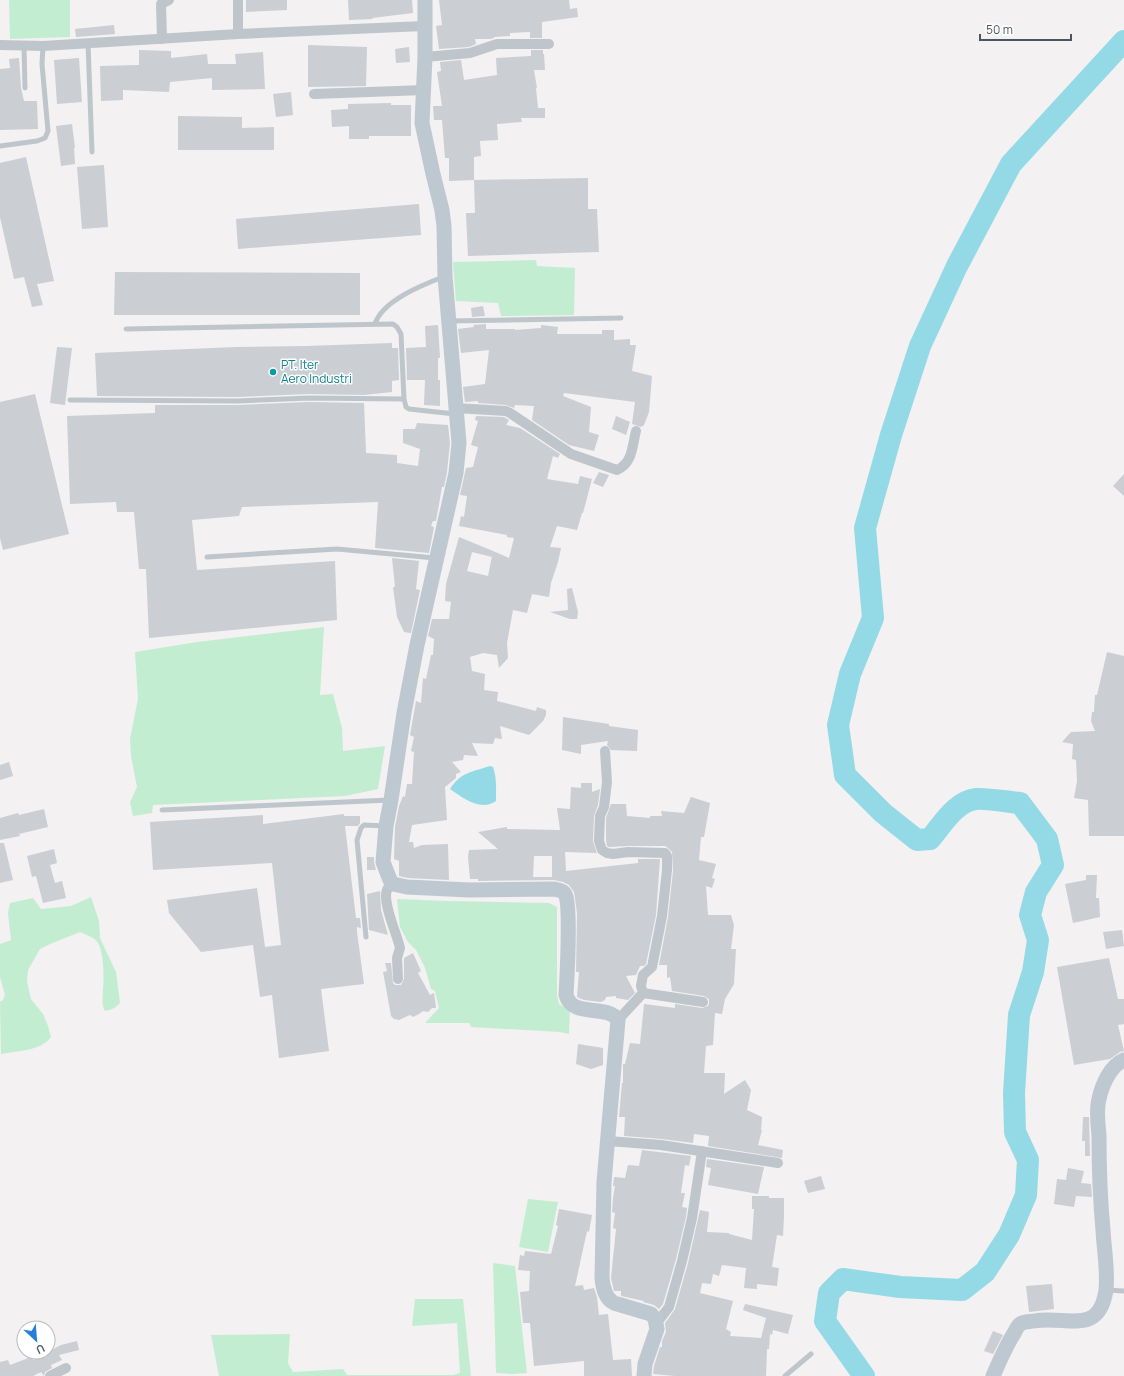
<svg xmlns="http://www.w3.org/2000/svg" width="1124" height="1376" viewBox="0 0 1124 1376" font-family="Manrope,sans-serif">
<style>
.green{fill:#c3edd1}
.water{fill:#94dae6}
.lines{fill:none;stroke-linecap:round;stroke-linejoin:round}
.river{stroke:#94dae6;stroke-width:22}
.building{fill:#cbced3;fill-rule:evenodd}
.lane{stroke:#bec6cc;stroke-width:5}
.street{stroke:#bec6cc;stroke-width:10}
.secondary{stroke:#bec8d1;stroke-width:15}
.culture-dot{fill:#0f9aa8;stroke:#fff;stroke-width:1.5}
.labels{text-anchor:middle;stroke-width:3;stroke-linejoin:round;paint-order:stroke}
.culture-label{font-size:12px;fill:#0d838f;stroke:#fff;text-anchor:start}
</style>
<rect width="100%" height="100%" fill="#f3f1f1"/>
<path class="green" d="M9,0H70V37L10,39Z
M536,260L537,266L575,268L574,315L501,316L498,303L456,301L453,262Z
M324,627L320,695L333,694L342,728L343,751L385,746L378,789L345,796L153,805L152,813L133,816L130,802L137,787L131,756L130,739L138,699L135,652L197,642Z
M91,897L99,921L100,938L116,972L120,1003C115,1008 112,1010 105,1011C101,1004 103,997 103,990C104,977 104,954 98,943C95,937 86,935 80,932L50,944L40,949L28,970L27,982L31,999L43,1014L48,1026L51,1037C41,1051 17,1051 1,1054L0,1002L3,1000L5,995L0,977V944L11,940L8,913L10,903L33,898L41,909L71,906Z
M397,899L448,901L549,903L557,907V995L559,1004L570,1010L569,1034L560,1032L471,1027L469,1023H425L439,1008L435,991L431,989L425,968L416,950L408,942L400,927Z
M528,1199L558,1202L548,1252L519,1247Z
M493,1263L515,1266L527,1373L513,1374L496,1373Z
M415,1299H463L471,1376H219L211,1335L290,1334L288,1363L293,1372L343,1369L347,1375H453L460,1373L457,1323L412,1326Z"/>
<path class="water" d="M490,766L493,767C497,778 496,790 496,801C480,812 462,797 450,789C461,772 472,772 490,766Z"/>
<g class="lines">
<path class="river" d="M864,1376L825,1321L829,1293L843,1279L900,1287L962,1290L985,1272L1009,1235L1026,1195L1028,1160L1015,1132L1014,1093L1019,1015L1033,972L1038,940L1030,915L1036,892L1053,865L1047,839L1020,803C1009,802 986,798 976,799C956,801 942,825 930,839L917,840L883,813L845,775L838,725L850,674L873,618L865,528L891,435L920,346L957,266L1011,164L1124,41"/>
</g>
<path class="building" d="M246,0H287V10L246,12Z
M348,0H412L413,13L372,18L373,19L349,20Z
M439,0H569L570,9L577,8L578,17L542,22V38H530V32L510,33V36L494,37V38L490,39H475L476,44L469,47L439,49L436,26L442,25Z
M114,25L115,34L76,37L75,29Z
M308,45L367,47L366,86L308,87Z
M409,47L410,62L396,63L395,49Z
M139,50L171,51V58L207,54L208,64H236L235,54L263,52L265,89L212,90V78L170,82L169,92L123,90V100L101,101L100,66L139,65Z
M531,50H543V54H544L545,70H534L537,88H536L538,108H545V118H521L522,122L497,124L498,140L480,141L481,156L474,157V180L449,181V158H445L442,120H434L433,106H442L437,72L441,71L440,62L461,60L464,80L497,75L496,58L531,56Z
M19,58L21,88L24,101H37L38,129L0,130V69L10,68L9,59Z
M79,58L82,102L57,104L54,60Z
M291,92L293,115L276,117L273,94Z
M391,103V105H411V136H369V139H349V126L332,127L331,110L348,109V104Z
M178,116L242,117V128L274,127V150H178Z
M72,124L75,148H74L75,164L61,166L56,126Z
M26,157L54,281L37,284L43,305L32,307L24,277L14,279L0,217V163Z
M104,165L108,227L82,229L77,167Z
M588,178V209H597L599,252L468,256L466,213H475L474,180Z
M419,204L421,235L238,249L236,219Z
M115,272L360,273V315H114Z
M483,306L485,316L472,317L471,308Z
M486,324V329H515V330L541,328V325L558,327L557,334H602V330H614V340L630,339V345H636L632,371L652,376L649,412L644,425L641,427L632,424L635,402L564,393L563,396L591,407L589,432L599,435L594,451L569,445L532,420L534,406L515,405L514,408L506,405L478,403V401L465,402L463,387L485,384L489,350L461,353L458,329L474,327L473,325Z
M438,325L440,358H438V380H440V406L424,405L425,380H407L406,348L426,347L425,326Z
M392,343V348H398L399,380L392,381V392L364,395L309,394L237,397L97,396L95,353L236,347L306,346Z
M57,347L72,348L65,405L50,403Z
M35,394L69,534L3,550L0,538V402Z
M309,402L364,403L366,453L397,455V463L418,466L420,449L403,443V429H415L417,423L448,425L450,443L447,472L444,487H442L436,521H433L431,526L434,527L429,553L375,548L378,502L242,507L239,516L192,520L197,570L335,561L337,620L149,638L146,569H139L134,512H117L116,502L70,504L67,416L155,413V405H237Z
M476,416L504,417L509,420L506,425L520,428L560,454L558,458L553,456L547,479L578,484L580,476L592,479L583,513H582L577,530L557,526L550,547L561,548L558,562L551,583L549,597L532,594L527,613L513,610L507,643L508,658L499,668L497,655L483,653L470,657L472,671L485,674L484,690L498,692L497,701L536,711L537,707L546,710V715L543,721L529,735L500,726L502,739L495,738L493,744L472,743L478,756L464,755L463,760L452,762L461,772L456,774V778L445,787L447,820L412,825L409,842H413L414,848L422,845L448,844L449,880L408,878L399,876V861L394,859L395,827L399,806L403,796L405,797L407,784H412L414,752L411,751L414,737L410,735L416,701L421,703L423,678L426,679L431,655H433L434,639L428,636L432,619H449L451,602L445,601L446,584L459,537L493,551L492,557L472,552L467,571L488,576L493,551L509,558L514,538L507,537V535L459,526L461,516L464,517L467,496L460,495L466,468L473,467L478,447L471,445L478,421L475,420Z
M616,416L630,422L626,435L612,429Z
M599,472L609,475L603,487L593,483Z
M1124,474V496L1113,486Z
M392,558L420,561H419L416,589L420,590L411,633L404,632L397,617L393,587H395Z
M572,588L578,612L577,619H570L550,612L568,610L567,589Z
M1107,652L1124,656V836H1089L1088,800L1074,798L1077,781L1076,760L1072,759L1073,744L1062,742L1071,732L1095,731L1091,721L1092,712H1094L1095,695H1097Z
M563,717L609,724V726L638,730L637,751L611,750L607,745L608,741L581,745V754L562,750Z
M9,762L13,776L0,780V765Z
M581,783H592V792L600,789L598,805L594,816L593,841L597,853L565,852L566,871L638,863V859H660L656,915L646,964L644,966H640L636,975L626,976L635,993L628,1000L616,998V996L606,997L605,1000L601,1002L584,1000L577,997L579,972H576L577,913L574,892L569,885L563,882L554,880L478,881V879H470L468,857L469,850L498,849L478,832L507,827V829L560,830L557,808L570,809L571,787L581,788ZM534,856H552V877H533Z
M691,797L710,803L704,837H701L699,860L716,864L712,878L715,879L712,888L706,886L708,915H731L734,925L731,949H736L734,984L725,999L722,1014L715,1013L713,1045L706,1046L704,1073H725L724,1094L745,1080L751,1090L747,1110L762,1117L761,1130H762L758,1145L783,1150L782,1158L708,1146L709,1136L694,1134L693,1143L662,1139L624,1136L625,1117H619L622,1083H623V1064H625L630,1043L640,1044L644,1004L675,1008V1004L702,1008L708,1006L709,1003V999L704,996L672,991L670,977L667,978V965H659L668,917L673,871L672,852L668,848L665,846H628L609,847L607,846L606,840V818L611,804H626L627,816L650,818V816H662L661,811L684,813Z
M44,809L48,827L19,834L20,836L0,840V818L18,813L19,815Z
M344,814V816H360V823L358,826H345L356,918H360L361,928L357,927V932L364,984L321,989L329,1051L279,1058L272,995L260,997L253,945L201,952L169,913L167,900L257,888L265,947L281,945L272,863L153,870L150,822L263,815V824Z
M0,843H4L13,880L0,883Z
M54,849L57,863L50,865L55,883L62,881L66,898L43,903L36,876L32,877L27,856Z
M367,857H374V862L376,870H367Z
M1086,875H1097L1096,898H1099L1100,917L1073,923L1065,884L1086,880Z
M380,891L381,910L388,935L369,930L367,894Z
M1122,930L1124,946L1106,949L1103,932Z
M413,953L421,971L418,973L430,995L434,993L436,1008H432L428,1012L423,1011L419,1014L413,1017L410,1015L399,1020L394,1019L391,1016L386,988L383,972L387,971L385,963H391L393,983L395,985H401L404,979V958Z
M1109,958L1118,999H1124V1024L1118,1025L1124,1051L1120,1052L1110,1059L1074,1065L1057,967Z
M578,1044L603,1048V1065L591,1069L576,1064Z
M1083,1117H1089L1090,1156H1085V1141H1082Z
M642,1150L691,1156L689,1166L685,1165L681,1193H685L682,1207L687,1208L686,1217L676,1259L663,1304L659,1309L654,1305L643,1302L644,1301L621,1296V1291H614L611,1278L616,1229L613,1228L615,1213L612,1212L613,1198L615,1186H613L614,1177L625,1178L628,1165L639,1166Z
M707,1159L764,1167L758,1194L708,1185L711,1168L706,1167Z
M1068,1168L1084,1171L1081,1183L1091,1184L1092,1197L1076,1196L1074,1207L1054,1204L1057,1179L1066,1180Z
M821,1176L825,1189L808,1193L804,1181Z
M752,1196H769V1198H784V1216L783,1236L777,1235L772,1267L779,1268L777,1286L757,1284V1289L744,1288L746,1268L722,1265L719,1276L713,1274L711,1284L702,1283L700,1293L733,1301L726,1329L731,1332L730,1336L761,1338L766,1318L743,1310L745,1304L793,1315L788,1334L773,1330L772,1335L770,1334L769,1349H767L766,1376H675L653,1374L654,1366L660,1347H662V1341L666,1332L665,1323L675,1309L688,1263L700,1210L709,1212L707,1232L729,1233V1234L752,1240L754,1209H752Z
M559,1209L592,1215L589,1232L587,1231L575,1286L583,1285L584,1290L594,1288L597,1297L599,1315L608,1314L613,1360L631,1359L632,1376H584V1361L534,1366L530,1323H523L520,1292L529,1291L530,1271L518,1270L520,1255L524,1256L525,1251L551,1254L558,1226L556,1225Z
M1052,1284L1054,1309L1029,1312L1026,1286Z
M993,1331L1003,1335L993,1354L984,1351Z
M77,1341L79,1350L59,1355L62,1360L51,1365L52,1368L45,1372L44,1376L41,1372L33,1376H0V1362L8,1360L10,1365L31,1357L33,1360L61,1345Z"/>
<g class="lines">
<path class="lane" d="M88,43L92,152
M24,46L25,88
M0,146L37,141L45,138L48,131L42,64L43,46
M450,321L621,318
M375,324C382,301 422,285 443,277
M126,329L393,324L397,327L401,334L404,399L406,407L409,409L455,414
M70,400L237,401L309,398L404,399
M207,557L337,549L435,558
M162,810L390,800
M366,937L357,840L361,828L364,825L385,826
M1107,1290L1124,1291
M785,1376L811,1354"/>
<path class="street" d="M238,0V34
M162,39L161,4L169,0
M0,45L43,46L238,34L424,26
M425,57L470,53L497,44H549
M314,94L424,90
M455,408L506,411L510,413L571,454L617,470C633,463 632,446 636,431
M605,751L607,782L604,807L600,816L599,841L602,850L607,853L613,854L628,852L665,853L667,856V870L662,916L652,967L643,975L641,986L643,993L618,1020
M393,884C392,885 389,887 388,888C380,899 398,936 400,948L397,958L398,979
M643,993L703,1002
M608,1141L661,1145L778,1163
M656,1324L669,1307L682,1261L692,1218L702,1151
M50,1376L66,1368"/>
<path class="secondary" d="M425,0V57L422,123L433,174L442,210L444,226L445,276L459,443L456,473L417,645L404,713L391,800L386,826L383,862L390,880L393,884L407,887L469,890L554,889C558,890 563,890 565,894C571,904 567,978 566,995C573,1019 606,1003 618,1020L604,1182L602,1278C603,1288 605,1298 614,1303L651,1314L655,1319L657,1329L645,1364L644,1376
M993,1376C999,1362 1005,1348 1013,1335C1015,1332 1017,1327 1019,1325C1023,1321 1029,1322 1034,1321C1066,1315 1099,1337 1106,1290C1108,1271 1104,1249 1103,1230C1100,1198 1099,1167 1099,1135C1098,1124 1096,1110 1099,1099C1102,1085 1110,1066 1124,1060"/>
</g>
<circle class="culture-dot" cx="273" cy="372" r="4"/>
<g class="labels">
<g class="culture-label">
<text x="281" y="369">PT. Iter<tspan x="281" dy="14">Aero Industri</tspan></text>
</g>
</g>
<g transform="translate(36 1340) rotate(154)"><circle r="19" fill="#ffffff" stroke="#b7bbbe"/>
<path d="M0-3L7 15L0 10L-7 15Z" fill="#277ed7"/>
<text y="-6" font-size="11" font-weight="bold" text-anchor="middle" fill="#4a555d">U</text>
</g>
<path d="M980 34v6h91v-6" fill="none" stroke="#4a555d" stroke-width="2"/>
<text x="986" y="34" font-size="12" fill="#4a555d" stroke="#ffffff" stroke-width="3" paint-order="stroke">50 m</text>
</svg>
